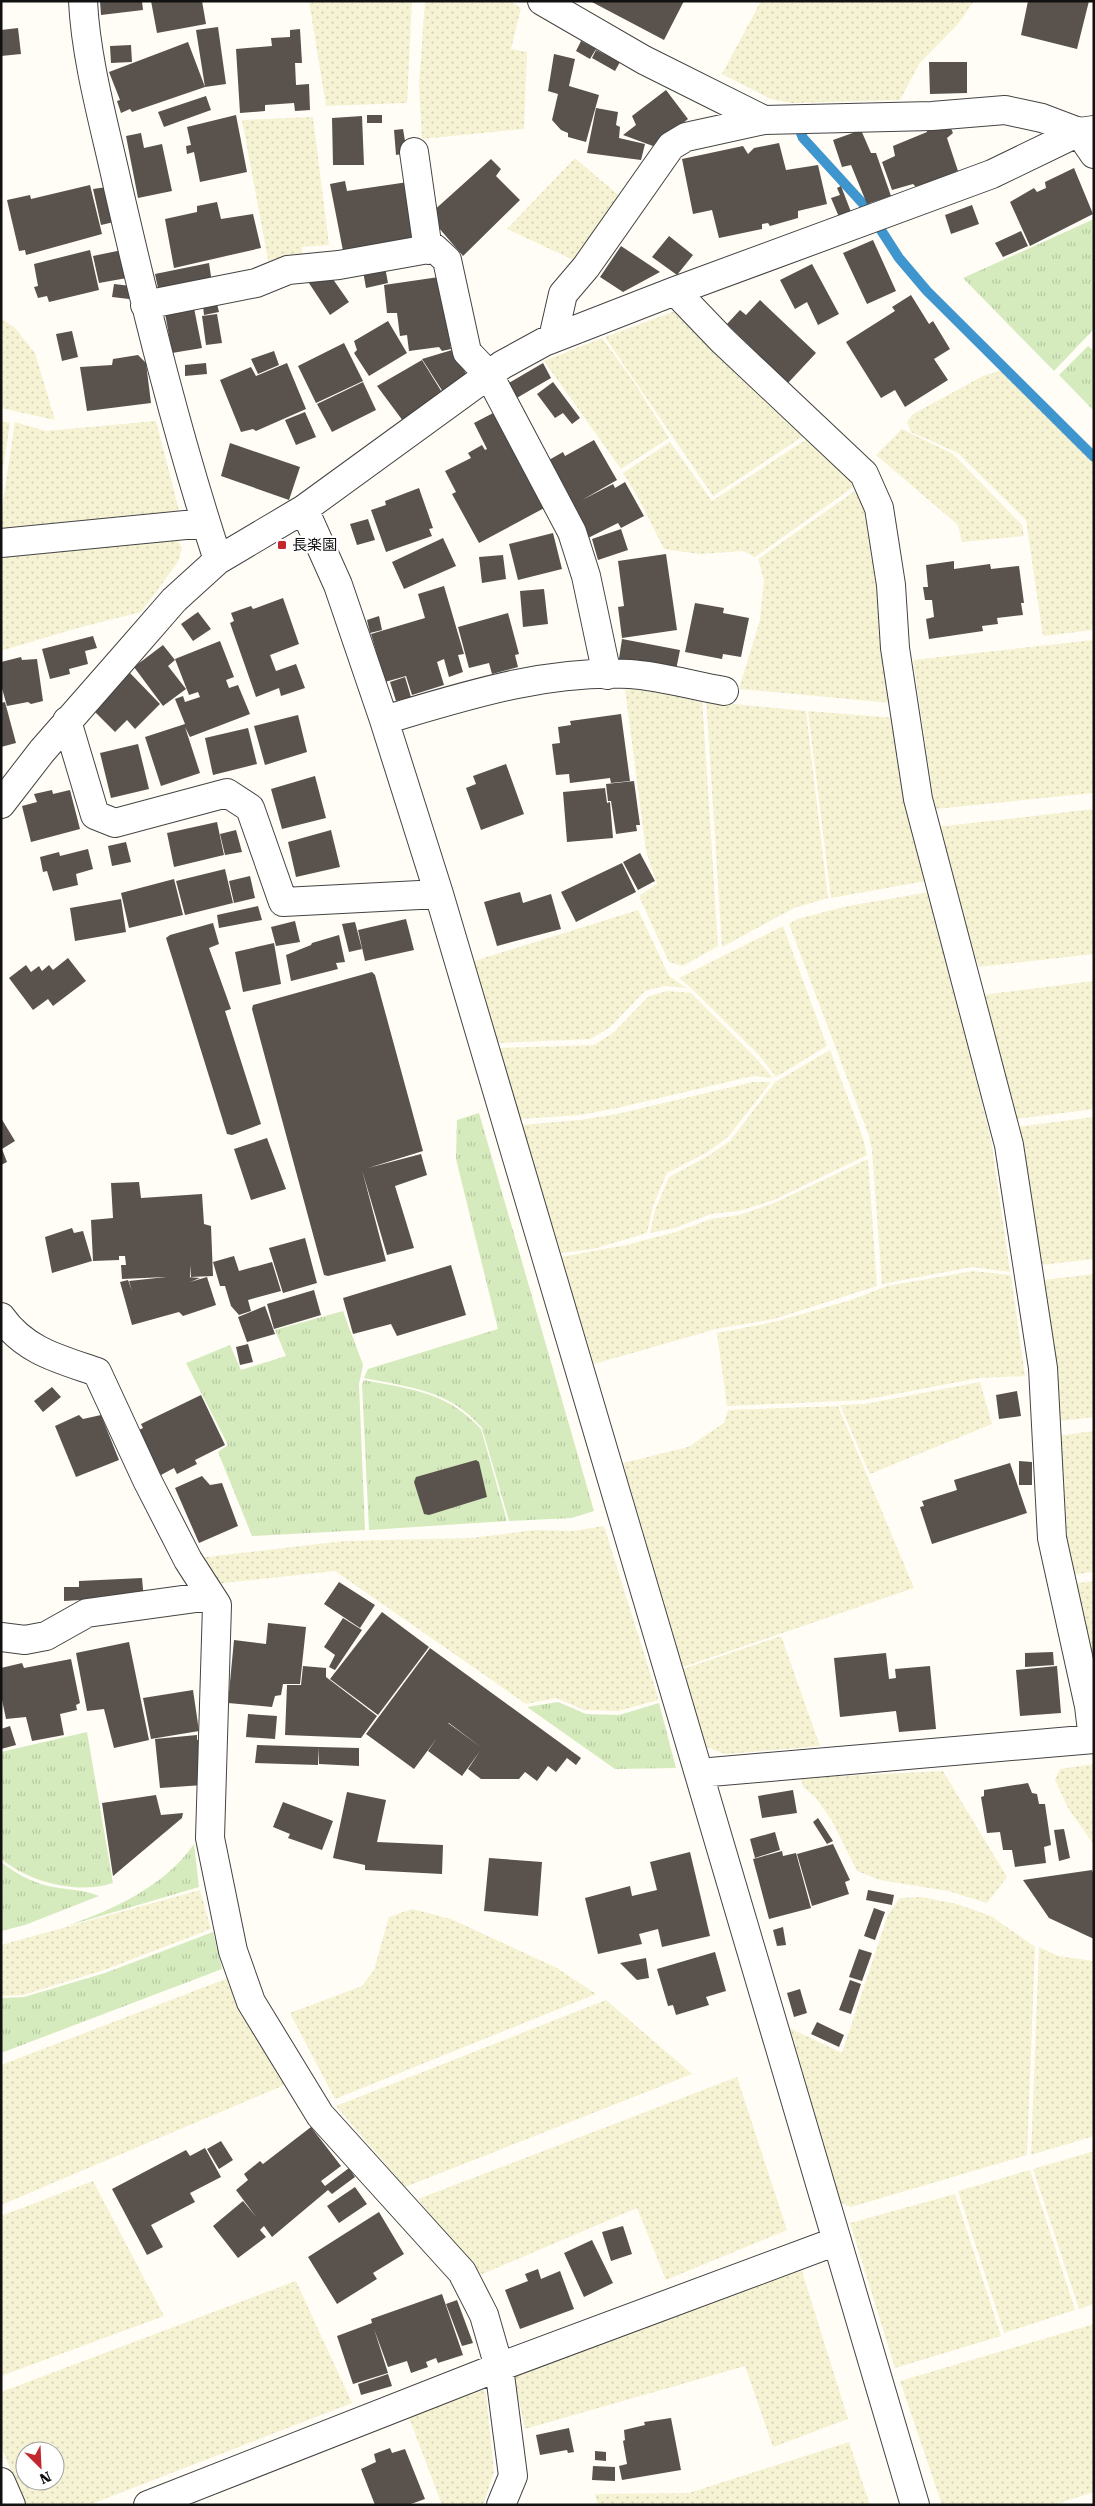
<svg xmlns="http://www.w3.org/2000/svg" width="1095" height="2506" viewBox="0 0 1095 2506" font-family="'Roboto Serif','Noto Sans JP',serif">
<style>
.farmland{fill:url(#farmland-dots);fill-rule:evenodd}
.grass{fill:url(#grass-tufts)}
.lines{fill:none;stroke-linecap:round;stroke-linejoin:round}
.stream{stroke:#3f96cf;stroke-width:10}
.building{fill:#5a524d;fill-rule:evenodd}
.minor-casing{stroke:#444;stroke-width:30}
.minor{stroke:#fff;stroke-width:28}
.poi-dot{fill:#c4262e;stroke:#fff;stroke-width:2}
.labels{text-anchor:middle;stroke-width:5;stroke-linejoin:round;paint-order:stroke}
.poi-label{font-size:15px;fill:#111;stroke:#fff;text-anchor:start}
</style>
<defs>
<pattern id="farmland-dots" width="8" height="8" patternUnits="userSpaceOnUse" patternTransform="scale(1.25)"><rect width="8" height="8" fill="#f6f3d4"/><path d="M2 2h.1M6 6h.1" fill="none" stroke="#d2cfb5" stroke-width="1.8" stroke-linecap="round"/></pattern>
<pattern id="grass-tufts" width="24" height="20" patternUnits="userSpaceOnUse" patternTransform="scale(1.25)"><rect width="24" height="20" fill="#d5ebbd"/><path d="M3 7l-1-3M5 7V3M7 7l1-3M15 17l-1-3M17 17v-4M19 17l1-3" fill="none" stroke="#b6c8a1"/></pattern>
</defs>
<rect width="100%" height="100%" fill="#fffdf5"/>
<path class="farmland" d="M309,1H412L407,103L326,106Z
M425,1H510L521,8L511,49L527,52L524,129L422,139L419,86Z
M761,1H974L958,24L919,64L900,100L792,103L771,99L722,74Z
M313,117L329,245L302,247L301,263L269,265L242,120Z
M575,158L624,200L580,263L507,229Z
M678,310L808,433L713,496L605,337Z
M1,318L15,328L35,353L55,420L1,408Z
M602,338L632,379L669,438L621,469L544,361Z
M1002,370L1094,464V630L1043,636L1026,520L958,453L911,432L907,422L913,414L983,376Z
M1,421L10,423L1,480Z
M156,421L180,514L1,534V516L15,422L46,431Z
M902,429L953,454L1022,525L1024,536L962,542L958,525L876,455Z
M810,437L859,483L755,557L743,551L699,554L664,549L638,497L623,473L670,442L712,501Z
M862,486L868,497L892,703L739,689L760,620L764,580L758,559Z
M177,539L182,548L178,562L141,612L74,629L1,651V555Z
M1094,640V793L935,809L913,660Z
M624,681L702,697L718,946L683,966L669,962L639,896L657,884L646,851Z
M706,698L734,704L806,711L828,898L794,908L722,947Z
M808,711L895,718L926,881L831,898Z
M1094,809V954L979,967L962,925L936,827Z
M929,892L991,1139L1010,1272L972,1267L882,1284L872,1150L869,1136L789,924L797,919L848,906Z
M638,910L669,976L687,988L664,986L645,991L609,1028L590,1039L496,1043L471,962Z
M783,926L827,1046L776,1077L759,1055L690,987L679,978Z
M1094,981V1109L1016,1119L981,995Z
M668,991L691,993L755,1057L773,1078L753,1076L617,1108L580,1115L520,1119L500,1048L594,1045L613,1033L649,996Z
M830,1050L863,1138L867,1155L774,1200L739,1211L711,1214L675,1228L650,1233L655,1210L669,1177L708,1156L730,1141L775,1082Z
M753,1082H771L728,1137L706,1153L667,1173L653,1206L647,1233L593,1249L561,1253L520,1125L580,1120L617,1114Z
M1094,1117V1259L1041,1265L1017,1127Z
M868,1159L877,1286L774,1319L716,1329L594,1364L561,1257L626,1245L676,1232L711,1219L739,1215L774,1203Z
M973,1271L1011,1275L1025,1376L979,1378L864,1400L727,1406L717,1333L774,1322L851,1300L887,1286Z
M1094,1274V1417L1059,1421L1043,1280Z
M980,1382L992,1424L870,1474L840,1405L865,1404Z
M838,1406L914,1588L683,1667L623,1463L688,1447L724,1423L728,1410Z
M1094,1431V1572L1069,1575L1062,1542L1057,1436Z
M604,1526L658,1698V1700L618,1711L584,1710L556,1698L526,1704L335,1571L215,1584L198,1558L345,1541L471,1538L535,1530L573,1531Z
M1094,1581V1672L1072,1584Z
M781,1636L820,1746L726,1754L706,1747L683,1669Z
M1094,1764V1845L1068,1808L1055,1780L1060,1769Z
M943,1771L1007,1877L987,1903L948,1891L880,1880L857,1871L832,1821L816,1798L803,1787L801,1778Z
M200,1890L211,1929L104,1970L23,1995L1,1996V1945Z
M921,1897L957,1904L991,1916L1035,1947L1027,2155L851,2207L841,2203L790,2028L842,2053L888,1915L900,1898Z
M412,1909L451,1919L557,1968L596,1994L335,2099L290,2013L362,1986L374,1970L389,1917Z
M1039,1947L1058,1956L1094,1961V2136L1031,2155Z
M231,1977L287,2084L1,2205V2065Z
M606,2000L692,2074L405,2187L336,2106Z
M737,2077L787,2230L666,2280L637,2208L478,2276L418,2199Z
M1094,2151V2304L1079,2309L1033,2169Z
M1030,2170L1075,2310L1004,2333L958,2191Z
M93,2181L164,2316L1,2376V2216Z
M955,2194L1001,2336L895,2368L850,2223Z
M801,2268L848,2419L773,2447L745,2366L525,2429L514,2378L517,2373Z
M296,2281L352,2403L89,2505H26L1,2447V2392ZM25,2451H55V2481H25Z
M1094,2324V2492L1054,2505H942L900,2381Z
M482,2388L486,2394L494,2472L483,2505H442L408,2415Z
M849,2442L870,2505H598L595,2494L689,2493Z"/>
<path class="grass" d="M1094,219V329L1054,371L963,278Z
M1088,346L1094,351V411L1059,375Z
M479,1113L594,1511L572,1518L509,1521L482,1428C451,1391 410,1387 364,1378L368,1369L498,1329L456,1159L457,1120Z
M343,1311L363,1365L359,1384L365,1530L252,1536L218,1452L228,1445L186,1363L230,1345L241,1370L286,1356L275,1330Z
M364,1380C411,1389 447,1392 481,1429L507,1521L369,1530L362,1384Z
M558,1702L586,1714L619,1715L659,1703L676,1768L615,1769L527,1707Z
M87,1732L113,1883C77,1895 30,1882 1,1859V1752Z
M194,1844L199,1887L67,1926C114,1909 165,1886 194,1844Z
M1,1862C15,1873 31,1882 48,1886C65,1890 83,1889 99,1896L25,1925L1,1931Z
M213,1932L222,1969L1,2053V1998L24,1997L105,1973Z"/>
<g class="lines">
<path class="stream" d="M796,121L803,138L866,207L899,258L927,291L1094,457"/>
</g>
<path class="building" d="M100,1H142L143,10L101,15Z
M151,1H202L206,24L157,33Z
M590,1H684L664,40Z
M1028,1H1089L1077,49L1021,35Z
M218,27L226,84L205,87L196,30Z
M18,28L21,54L1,56V30Z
M300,29L302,63H295L296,85L309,84L310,110L295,111L294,103L265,105V111L240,113L236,49L272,46L271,38L290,37V30Z
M581,41L596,49L590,59L576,51Z
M188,42L205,87L132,112L130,109L121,113L117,101L120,100L109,72Z
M131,45L132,62L111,63L110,46Z
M596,50L620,62L615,71L592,58Z
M554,54L575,59L569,86L599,95L586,142L568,137V133L561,130L552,120L558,94L548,91Z
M929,62H967V93L930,94Z
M666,90L688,119L653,146L623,135L636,125L632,116Z
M206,96L211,110L164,127L158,112Z
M596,108L618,112L616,125L620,127L619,138L645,144L641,160L587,153Z
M236,115L247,172L200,182L194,152L187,154L186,146L191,145L187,127Z
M367,115H382V123H367Z
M362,116L364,165H333L332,118Z
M949,124L953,133L947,138L958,171L917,188L913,184L892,190L882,162L895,156L893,146L927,132V126Z
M403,129L407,153L396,155L394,130Z
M861,130L871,153H876L891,196L867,204L851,165L842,167L833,140Z
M141,133L144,148L162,144L172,191L138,198L126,136Z
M779,143L786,170L818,165L827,204L798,211V218L770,226L768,223L762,224V229L719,238L712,210L693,214L682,159L743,146L748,154L754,148Z
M491,159L501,169L496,176L520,200L463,256L432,220L431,213Z
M1074,168L1093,214L1030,246L1010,202L1034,188L1037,192L1046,188L1045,182Z
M345,181L347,191L408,182L417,245L344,256L330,184Z
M90,185L102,234L26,255L25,250L19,251L7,200L30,195L31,199Z
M841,186L851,212L839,217L831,198L840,195L837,188Z
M107,187L114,222L101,225L93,189Z
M217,202L221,219L253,214L261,248L174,268L165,219L197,212V206Z
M972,205L979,224L951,234L945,215Z
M1021,231L1028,246L1003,257L995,243Z
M669,236L693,255L677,275L652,257Z
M873,240L896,291L867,304L843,253Z
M621,246L660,272L623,292L600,277Z
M90,250L99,290L49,302L47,296L38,298L34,287L38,286L34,264Z
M122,250L127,278L99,283L93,256Z
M209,263L212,283L159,293L155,274Z
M812,264L839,314L818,325L807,302L795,309L780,280Z
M385,267L388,283L366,288L363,271Z
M330,275L349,302L330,315L305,277Z
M439,277L451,349L442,351L439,347L409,351L407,335L400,336L397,313H387L384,285Z
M114,284L131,286L129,299L112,297Z
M911,295L929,324L933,321L950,349L934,359L948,380L905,407L895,390L881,398L846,342L895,311L892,307Z
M760,300L816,353L788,383L727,324L740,310L746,315Z
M217,304L219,312L204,315L203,306Z
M194,308L202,348L172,353L165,313Z
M217,314L222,343L206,345L202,316Z
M388,321L407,353L369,376L354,353L357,350L354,341Z
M72,331L78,357L62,361L56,334Z
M344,343L363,381L316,403L298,366Z
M452,350L467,375L443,392L422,359Z
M274,351L279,365L258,374L251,359Z
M138,355L146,363L151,403L87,411L80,367L112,365L113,359Z
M422,360L443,394L403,421L377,386Z
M206,363L207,374L185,376V365Z
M287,363L306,409L256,431L253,429L241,432L220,380L251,367L256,376Z
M543,363L551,378L515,399L507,384Z
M363,382L376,410L332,432L317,404Z
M553,382L580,418L572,424L563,413L555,418L537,394Z
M497,411L548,506L479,543L452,494L456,492L445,471L471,458L468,453L482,445L485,450L487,449L474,423Z
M305,412L316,437L296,445L285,420Z
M594,440L617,480L582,500L613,484L615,488L625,482L644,516L621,528L618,523L588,538L549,460L563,452L565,456Z
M230,443L300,467L289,500L221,476Z
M419,488L433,528L429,529L432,536L386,552L371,510L386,505L385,501Z
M368,519L375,540L357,545L350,524Z
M621,529L628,550L598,560L592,539Z
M553,533L562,569L518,580L509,544Z
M443,538L456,566L404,589L392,562Z
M666,554L677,630L622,638L618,607L624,606L618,561Z
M503,555L506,579L482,583L479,557Z
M954,561V569L990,564L991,569L1019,566L1024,603H1021L1023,615L997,618L998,624L982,626L983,631L929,639L926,619L934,617L932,600H925L923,587H928L926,565Z
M444,586L464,654L458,655L463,672L449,677L444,659L437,662L444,685L412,695L406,676L385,682L371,634L425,618L418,594Z
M544,589L548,624L523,627L520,591Z
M283,598L299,644L270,655L276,671L296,664L305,688L281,696L279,688L256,697L230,623L234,621L231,613L251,606L253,609Z
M695,603L724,608L723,613L749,618L741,657L723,654L722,659L685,652Z
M198,612L211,629L193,641L181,624Z
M508,613L519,654L515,655L518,667L492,674L489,663L469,668L458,627Z
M379,616L382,630L370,633L367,620Z
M93,636L97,648L85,651L88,664L69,669L70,674L50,679L42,649Z
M622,639L680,650L675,675L618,665Z
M220,641L234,677L226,680L229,688L238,685L250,714L190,737L185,727L200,773L161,786L145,737L185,724L175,699L183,696L185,702L200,697L198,692L189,695L175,659Z
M163,645L175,660L168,666L186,689L163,706L134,667Z
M21,657L22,660L37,659L43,701L31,704L28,702L7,706L1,685V662Z
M130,673L160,704L135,729L127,720L115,732L93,710Z
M405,677L411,697L396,701L390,682Z
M5,702L16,743L1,747V703Z
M621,714L630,781L611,783L610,778L570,783L569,774L556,775L552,744L560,743L558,727L571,725L570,721Z
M298,715L307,752L265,765L254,726Z
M248,728L257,764L213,775L205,738Z
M138,744L149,789L111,798L100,753Z
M506,764L524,814L481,830L466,788L476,784L473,776Z
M315,776L326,818L282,829L271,789Z
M634,781L640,825H636L637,831L616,834L611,801H608L606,784Z
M605,788L607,803L610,802L613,838L567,842L563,792Z
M52,790L53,794L70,790L80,829L31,842L22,806L37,802L34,794Z
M217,822L224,855L174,867L167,833Z
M236,830L242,852L225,855L220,834Z
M331,830L340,867L296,877L288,842Z
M126,842L131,862L112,866L108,846Z
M88,849L93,869L76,874L78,885L53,891L47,871L43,872L40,857L59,852L60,856Z
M640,853L655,881L638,890L623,862Z
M622,863L636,892L576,922L561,892Z
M225,869L233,903L185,915L176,881Z
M250,876L255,898L234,903L229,881Z
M174,879L183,915L129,928L121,893Z
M520,892L523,903L551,894L561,929L497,946L484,902Z
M121,899L126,932L75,941L70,908Z
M258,906L262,920L219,928L217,915Z
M406,919L414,950L365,961L358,930Z
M295,921L300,942L276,946L271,927Z
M355,922L362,949L349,952L342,924Z
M213,923L219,944L209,948L231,1009L225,1011L261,1124L232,1135L227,1134L166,938L170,935Z
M339,935L345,962L336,963L338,969L291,981L286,955L311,945L312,943Z
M274,943L281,984L243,992L235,952Z
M68,958L86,981L53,1006L48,999L33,1010L9,978L26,965L31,972L39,966L42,971L49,965L53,970Z
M372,972L375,975L423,1151L368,1168L421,1154L427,1175L395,1186L414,1248L387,1255L362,1170L386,1261L328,1276L324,1275L252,1009L253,1005Z
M1,1118L15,1141L2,1149L7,1162L1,1165Z
M267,1138L286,1189L251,1200L234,1149Z
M139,1182L141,1198L202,1194L204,1224L211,1226L213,1276L191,1277L190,1265V1277H188L200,1278L190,1282L207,1277L216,1305L183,1316L179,1312L132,1325L120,1282L128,1280L132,1291L129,1281L166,1277L122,1279L121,1265H126L125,1256H119V1260L93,1261L91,1220L113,1218L111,1183Z
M72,1228L74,1233L83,1231L92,1261L52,1273L45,1237Z
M305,1238L317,1283L283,1293L269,1248Z
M234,1256L239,1271L272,1262L281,1291L248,1300L251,1311L239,1315L231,1306L225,1286H220L213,1262Z
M451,1265L466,1315L397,1336L391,1324L353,1334L343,1298Z
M314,1290L321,1315L274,1329L267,1304Z
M265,1306L275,1334L247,1342L238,1317Z
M248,1344L253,1362L240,1365L236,1347Z
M52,1387L61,1397L43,1412L34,1401Z
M1017,1391L1021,1416L999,1419L996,1395Z
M201,1395L225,1445L195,1460L197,1464L177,1474L174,1468L161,1475L137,1431L143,1428L141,1424Z
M79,1415L83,1419L101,1415L119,1460L76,1477L55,1426Z
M476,1460L479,1462L487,1497L429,1515L424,1514L414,1482L416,1477Z
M1019,1461L1032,1462V1485H1019Z
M1010,1463L1027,1513L932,1544L920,1507L924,1506L922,1501L957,1490L954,1480Z
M202,1476L210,1485L222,1483L238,1526L199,1543L175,1488Z
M142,1578L144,1600L87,1603L81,1600L64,1601V1587H79V1581Z
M339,1582L375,1605L360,1628L324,1604Z
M382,1612L429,1647L378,1715L330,1679Z
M343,1618L362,1630L335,1670L329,1667L335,1655L324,1647Z
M268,1623L306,1627L300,1684H283L281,1695L275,1696L272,1707L228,1703L234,1640L266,1644Z
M129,1642L149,1740L114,1748L104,1709L87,1711L76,1653Z
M430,1648L581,1758L576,1765L567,1758L556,1772L548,1766L537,1781L525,1772L519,1779H481L468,1769L480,1751L462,1776L428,1751L437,1738L414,1769L366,1734ZM448,1723H449L482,1748Z
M1053,1652L1054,1665L1025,1667V1653Z
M886,1653L889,1679L896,1678L895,1669L930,1666L936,1729L899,1732L896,1711L840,1717L834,1658Z
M71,1659L80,1703L76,1705L77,1710L60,1714L64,1735L32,1741L26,1717L6,1719L1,1695V1668L22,1663L24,1668Z
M303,1666L326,1668V1677L377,1716L361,1738L285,1735L287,1685H301Z
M1057,1666L1061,1713L1020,1716L1016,1670Z
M193,1690L199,1731L151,1739L143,1698Z
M248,1714L277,1716L275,1739L246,1737Z
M10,1726L16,1745L1,1749V1729Z
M197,1735V1740L201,1739L203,1785L160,1788L155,1739Z
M257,1745L319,1747L318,1765L255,1763Z
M319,1747L359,1748V1766L319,1764Z
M1028,1783L1032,1793L1037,1794L1039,1804H1045L1051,1845L1044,1847L1046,1863L1015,1867L1012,1850H1003L1000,1832L987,1833L981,1797L984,1796V1790Z
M793,1790L797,1813L762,1818L758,1796Z
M347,1792L386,1800L377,1842L443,1845L442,1874L365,1870V1865L333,1858Z
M156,1795L161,1815L183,1813L182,1818L113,1876L102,1803Z
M283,1802L333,1821L322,1850L288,1838L290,1834L273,1827Z
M818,1818L833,1841L827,1844L813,1822Z
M1064,1829L1070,1858L1059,1861L1054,1830Z
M775,1832L780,1850L755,1858L750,1839Z
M833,1844L850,1880L845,1882L849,1894L812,1906L797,1854Z
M782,1851L783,1856L796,1853L811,1908L769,1919L753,1859Z
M690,1852L710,1936L662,1947L658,1929L639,1934L642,1944L598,1954L585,1898L630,1886L632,1896L657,1890L650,1862Z
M489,1858L542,1862L538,1916L484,1911Z
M1092,1870L1094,1876V1939L1049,1918L1023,1880Z
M868,1890L894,1895L892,1905L866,1900Z
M874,1908L885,1912L875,1940L864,1936Z
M783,1927L786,1945L777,1946L773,1930Z
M859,1949L872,1953L862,1981L849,1977Z
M715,1952L726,1991L706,1997L709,2005L676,2015L673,2005L668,2006L657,1969Z
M646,1958L649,1978L637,1980L620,1963Z
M850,1980L861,1984L851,2014L839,2010Z
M800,1989L807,2013L794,2017L787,1993Z
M817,2022L844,2035L839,2047L811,2034Z
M311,2127L341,2166L321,2181L325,2186L349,2168L355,2177L332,2194L328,2190L272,2237L264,2226L260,2230L266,2237L238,2258L213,2226L243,2201L257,2218L236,2190L248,2180L244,2174L260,2161L263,2164Z
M221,2141L233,2160L219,2169L207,2149Z
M205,2148L221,2177L190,2193L195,2202L151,2225L163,2247L147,2255L112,2189L186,2150L190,2156Z
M355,2187L367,2204L339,2223L327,2206Z
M379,2212L404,2254L373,2273L377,2279L337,2304L308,2257Z
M623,2226L632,2254L611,2261L602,2232Z
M592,2240L613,2283L584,2297L564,2253Z
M538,2269L541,2279L560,2271L574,2309L520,2329L505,2290L528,2281L525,2274Z
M442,2294L463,2355L438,2363L436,2358L426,2362L428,2367L411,2373L407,2361L388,2367L374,2329L388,2373L353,2384L337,2336L372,2323L371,2319Z
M457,2300L473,2343L462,2346L446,2304Z
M388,2374L392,2386L361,2395L358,2384Z
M671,2418L681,2470L622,2480L619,2466L627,2464L623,2441L625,2440L624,2430L645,2425L644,2422Z
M569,2428L574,2452L568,2453L567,2450L540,2455L536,2435Z
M390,2448L392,2453L405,2449L425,2499L408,2505H375L361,2469L376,2462L374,2454Z
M595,2451L606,2452V2461L595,2460Z
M593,2466L615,2467V2481L592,2480Z"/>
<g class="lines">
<g class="minor-casing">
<path id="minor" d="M83,1C86,62 105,127 118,187C147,313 178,438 218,560
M542,1L644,60L764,120L932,116L1005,110L1042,118L1079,132L1094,154
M414,152L428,250
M675,291L722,340L864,474L879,508L891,585L895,648L918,799L1009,1145L1043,1368L1052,1538L1089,1706L1093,1739
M145,305L256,283L288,270L339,265L434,248L447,260L467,352L489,375L572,532L586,576L607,675
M553,338L563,294L586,267L671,146L686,137L764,120
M304,509L338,585L384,720L439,894L915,2505
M1,543L206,523
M384,720C465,696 544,670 630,674C661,676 694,686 724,691
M67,721L95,815L115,823L227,793L250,808L283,902L439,894
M1,804L42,751L127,654L174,600L218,560L304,509L502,365L544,342L675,291L992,174L1079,132L1094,130
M1,1317C25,1351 59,1359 97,1372L147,1480L188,1560L217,1605L210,1838L233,1951L251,2002L320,2115L462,2272L484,2315L499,2367L513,2476L501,2505
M1,1637L25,1640L46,1636L87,1613L211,1596
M699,1773L1094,1739
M1,2482L11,2505
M148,2505L499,2367L837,2241"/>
</g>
<use href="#minor" class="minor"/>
</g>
<rect class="poi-dot" x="277" y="540" width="10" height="10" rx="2.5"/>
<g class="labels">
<g class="poi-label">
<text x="292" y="550">長楽園</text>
</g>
</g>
<rect width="1095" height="2506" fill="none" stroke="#111111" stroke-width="5"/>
<g transform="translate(40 2466) rotate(156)"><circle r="24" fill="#ffffff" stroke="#a0a0a0"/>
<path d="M0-4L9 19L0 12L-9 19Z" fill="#c4262e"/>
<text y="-8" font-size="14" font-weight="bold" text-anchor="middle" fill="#111111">N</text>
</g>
</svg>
